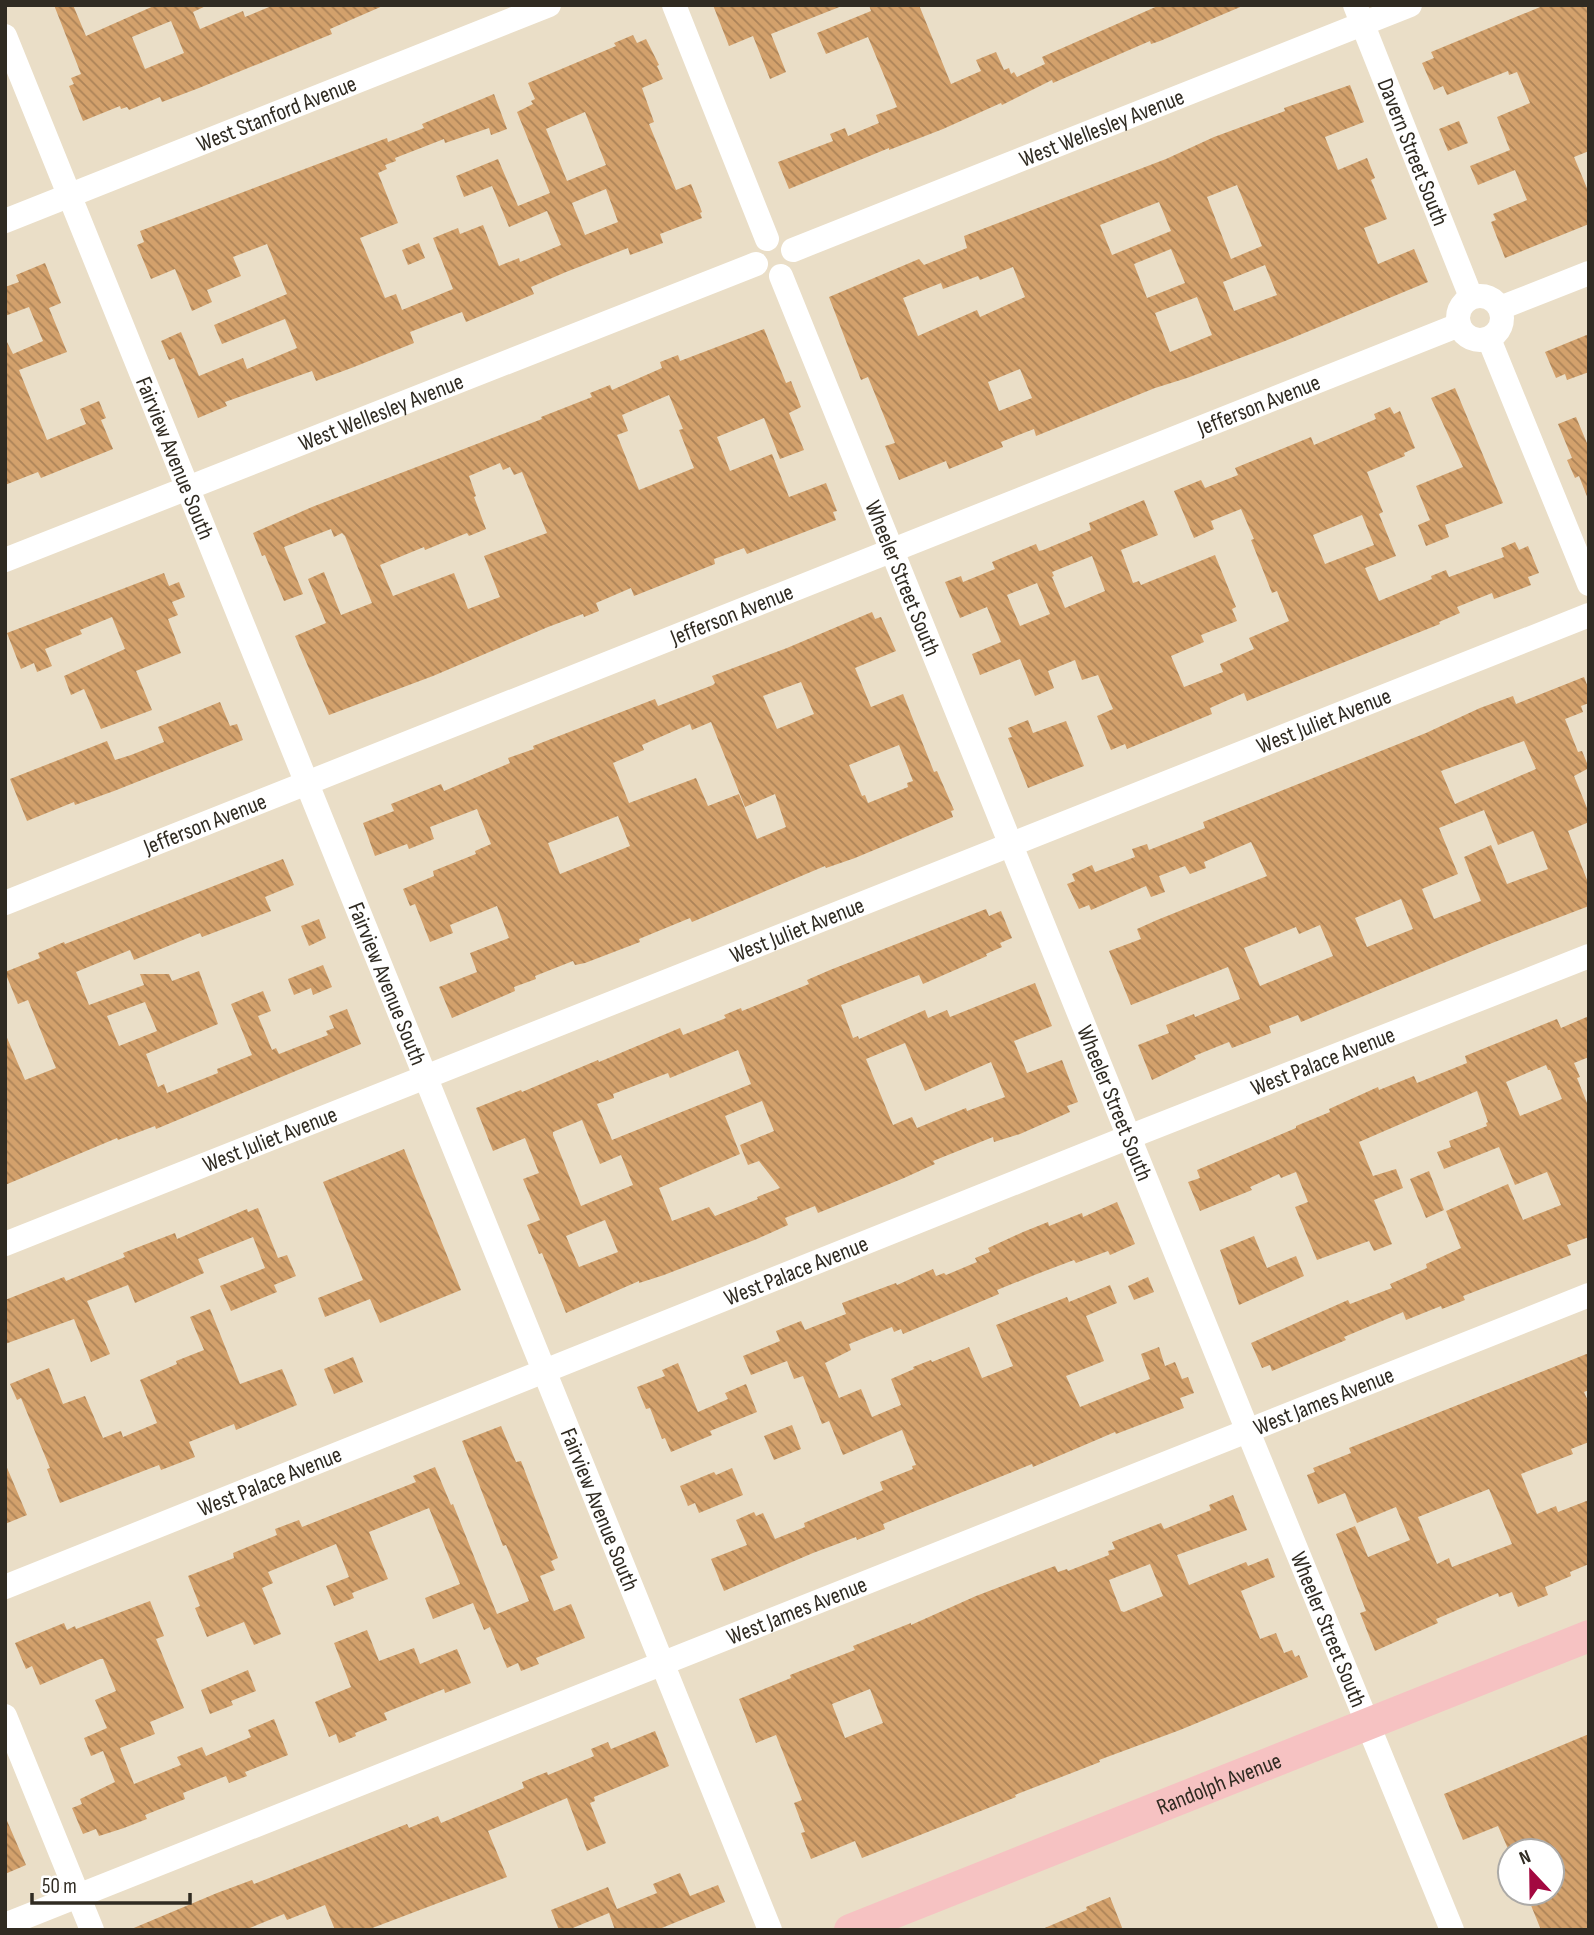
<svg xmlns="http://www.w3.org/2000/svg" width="1594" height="1935" viewBox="0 0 1594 1935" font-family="'Sofia Sans Condensed',sans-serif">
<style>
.building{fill:url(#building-back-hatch);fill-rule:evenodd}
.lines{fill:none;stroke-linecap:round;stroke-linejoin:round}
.minor{stroke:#fff;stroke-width:24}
.major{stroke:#f6c2c2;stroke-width:32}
.labels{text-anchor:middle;stroke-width:6;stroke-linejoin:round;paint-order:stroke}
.street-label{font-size:23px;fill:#302b22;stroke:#fff}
</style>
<defs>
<pattern id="building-back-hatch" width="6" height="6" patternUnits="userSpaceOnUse" patternTransform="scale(1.75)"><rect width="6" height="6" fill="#d3a16c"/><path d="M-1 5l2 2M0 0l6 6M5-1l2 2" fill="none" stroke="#ac8358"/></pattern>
</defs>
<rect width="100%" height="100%" fill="#eadec7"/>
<path class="building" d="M54,5H73L86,36L156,5H208L193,12L200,29L243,11L245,17L274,5H385L330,29L332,34L199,88L162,102L160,97L129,110L127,107L121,109L120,106L83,121L69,86L74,84L71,78L81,74ZM171,21L184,53L145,69L132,37Z
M713,5H842V6L771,34L786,72L770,79L753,36L729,46Z
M869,5H919L951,84L981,71L976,60L996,52L1004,70L1009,68L1011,74L1014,72L1017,77L1045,64L1042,57L1160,5H1245L1160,41L1151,44L1150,41L1053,83L1052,80L1002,105L1001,103L943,129L889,150V148L789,189L778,162L833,141L830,134L845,128L848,136L879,123L876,115L897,107L868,37L826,54L817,33L871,11Z
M1545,5H1589V151L1574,157L1589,193V224L1505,258L1491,222L1496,220L1493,214L1527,200L1515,170L1478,185L1470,166L1510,150L1497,117L1530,103L1517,72L1509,75L1508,71L1447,95L1443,86L1434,90L1422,63L1434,58L1431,52Z
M633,35L637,43L646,39L659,65L657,66L663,79L642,88L654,122L649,124L676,190L691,184L702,212L700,213L702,218L660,234L663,243L630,255L628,248L566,272L531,287L534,294L466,322L462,312L410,332L414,343L354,367L316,381L312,371L225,402L227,406L198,418L174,358L169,360L161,341L181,332L199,376L243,358L247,369L297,348L285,319L222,344L214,325L287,294L267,244L233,257L241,276L207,290L212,302L192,311L175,269L151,279L137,245L144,242L140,231L387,138L388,142L424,128L422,124L494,94L507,129L491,135L489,128L445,143L444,139L395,158L396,161L385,165L387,169L378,173L398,223L360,238L385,298L396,294L402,310L453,289L433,238L458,228L460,234L483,225L499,266L519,258L520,262L561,245L547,211L509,227L492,186L464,197L456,176L498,159L518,206L550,193L517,112L533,104L531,101L535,99L528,83L616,46L614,43ZM585,112L606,165L567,181L546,129ZM606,189L618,222L585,235L572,203Z
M1350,85L1364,122L1325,137L1338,170L1367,158L1375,178L1371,180L1387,219L1364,228L1378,264L1414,249L1428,282L1285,341L1187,378L1155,388L1036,436L1034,429L1001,442L1003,447L949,469L946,461L899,480L885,446L895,443L868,377L861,380L829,297L919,259L924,265L967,248L964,236L1166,159L1214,137L1285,111L1284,108ZM1237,185L1262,246L1231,259L1207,197ZM1159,202L1171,231L1112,255L1100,225ZM1171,249L1185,283L1147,298L1134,264ZM1265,265L1277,295L1234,311L1223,282ZM1013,267L1025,297L980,317L977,310L918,336L903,298L941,283L943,289L978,276L980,280ZM1197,297L1212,335L1170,352L1155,313ZM1020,369L1032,398L999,411L988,382Z
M1459,121L1468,143L1448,151L1439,129Z
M419,243L425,258L408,265L402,250Z
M45,263L61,303L49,308L67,352L19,370L47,440L86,424L80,409L99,401L106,418L101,420L113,449L41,478L38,472L5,485V338L13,354L43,341L29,307L5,316V287L19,282L16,275Z
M764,329L786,383L791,381L801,407L789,413L804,450L780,459L764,418L717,437L730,471L772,454L789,497L826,483L837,511L833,512L836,520L747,554L744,548L714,559L715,564L634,596L631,588L596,603L599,611L584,617L583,614L548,627L433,676L329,715L295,636L326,623L308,579L324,572L341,615L372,603L345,536L342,533L334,537L331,529L284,547L303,594L284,601L265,555L262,556L253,533L312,507L542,419L541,417L592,397L590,393L610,385L612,390L662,368L660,362L678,355L680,361ZM669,395L683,429L679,430L694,468L639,490L617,435L628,431L622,415ZM500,463L503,470L510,467L514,475L522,472L547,533L484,556L500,597L468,609L454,573L393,596L380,565L424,547L425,550L467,533L469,536L486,529L474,497L476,496L469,476Z
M1589,334V372L1567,380L1565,374L1556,378L1545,352Z
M1455,388L1503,503L1445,525L1449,537L1426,546L1418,525L1430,520L1416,486L1463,467L1431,398Z
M1390,407L1394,414L1400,411L1415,448L1404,453L1405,456L1367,472L1383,512L1379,514L1396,556L1365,568L1379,601L1432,579L1431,576L1446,570L1449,577L1504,557L1501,548L1515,542L1519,550L1528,546L1539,573L1528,577L1531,585L1494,599L1492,593L1457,607L1460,613L1439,622L1440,624L1247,701L1244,693L1210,708L1212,714L1127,749L1125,744L1111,750L1097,716L1113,709L1098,675L1082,680L1075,660L1048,671L1054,688L1035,696L1020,659L980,675L972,654L1001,642L987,607L960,618L945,582L961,576L963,582L995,569L992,562L1036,544L1039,551L1043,550L1091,530L1089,523L1144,500L1158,535L1121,550L1133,583L1139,581L1141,585L1215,555L1236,607L1232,609L1237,621L1201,635L1204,642L1171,656L1184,687L1223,672L1220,664L1254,649L1249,638L1289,621L1277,591L1272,593L1251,540L1254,539L1241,509L1211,521L1214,529L1194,538L1174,491L1201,480L1205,488L1238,475L1235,468L1311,437L1314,445L1376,419L1374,414ZM1362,515L1374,545L1325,564L1313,535ZM1092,556L1105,591L1065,608L1052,577L1054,576L1052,572ZM1037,583L1050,614L1020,626L1007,595Z
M1576,417L1589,448L1588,499L1579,476L1575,478L1567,460L1572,458L1558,424Z
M164,573L169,586L179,582L185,597L172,602L178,615L168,619L181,653L136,671L152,710L101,729L84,689L71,695L64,676L125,649L112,617L80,630L82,634L45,649L52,666L37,672L34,663L21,669L7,633Z
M872,612L875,619L881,617L896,651L855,668L871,707L903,694L934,772L937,771L954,810L951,811L953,817L855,858L826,868L825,866L692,922L690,918L639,939L640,942L585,963L575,965L573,961L535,976L536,979L514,987L515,991L452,1018L439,987L477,972L470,953L509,938L497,906L450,925L453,933L430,942L415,904L410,906L403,889L434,876L433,871L476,854L475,851L491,844L477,809L430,827L434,839L409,849L407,844L375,856L363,823L394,811L391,804L441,784L444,791L510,763L508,758L534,749L533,746L655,699L658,706L713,685L715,683L712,676L787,648ZM801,682L814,714L777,729L763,696ZM711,722L745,807L775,794L786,827L757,839L739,794L708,806L696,778L629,803L613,763L644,750L642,745L690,724L692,730ZM899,745L913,781L907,783L908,787L868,803L865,795L862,796L849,765ZM618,816L630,846L560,874L548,843Z
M1584,677L1589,690V703L1581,706L1583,712L1565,719L1578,752L1582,751L1589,768L1574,776L1589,813V822L1568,831L1589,885V906L1487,945L1301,1022L1298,1015L1269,1026L1271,1033L1232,1048L1229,1042L1194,1056L1196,1059L1152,1080L1138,1045L1169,1033L1166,1025L1194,1014L1195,1017L1240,999L1228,967L1131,1005L1109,951L1141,939L1137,929L1157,920L1267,876L1251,842L1204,862L1206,868L1190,874L1185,866L1159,876L1165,892L1151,897L1146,886L1091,910L1089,905L1079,909L1067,884L1075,881L1072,874L1092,865L1095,872L1135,857L1132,849L1147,844L1149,850L1205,828L1203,822L1426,733L1480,708L1513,696L1516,704ZM1524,741L1536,769L1455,804L1441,771ZM1484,810L1498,845L1533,831L1548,869L1507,884L1491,845L1464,857L1481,901L1434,919L1422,889L1458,874L1439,828ZM1401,899L1413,929L1367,947L1355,918ZM1320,925L1333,956L1260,986L1244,948L1296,927L1299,934Z
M220,702L230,726L237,724L243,740L114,791L75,805L74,802L27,821L10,779L107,741L115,760L131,755L164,742L158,727Z
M1028,720L1033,733L1066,721L1084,766L1028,788L1008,738L1012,737L1008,728Z
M283,859L294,885L265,897L271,911L202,937L200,933L134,960L130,950L76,972L89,1005L144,985L140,974H169L172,981L199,971L218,1024L146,1054L158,1087L164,1084L167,1093L218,1073L217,1069L252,1055L231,1004L263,991L271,1011L258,1016L272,1050L276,1048L279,1054L328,1035L326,1031L334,1028L329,1016L347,1009L361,1044L156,1129L155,1126L118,1140L117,1138L5,1185V1033L25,1080L56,1068L28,1000L18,1004L5,972L40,958L38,953L64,942L65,944ZM145,1002L157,1031L119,1046L107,1016Z
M986,909L989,916L1001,911L1012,938L1000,943L1002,947L986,954L987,956L923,984L919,975L841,1005L853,1038L858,1036L859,1039L925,1010L928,1018L947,1010L950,1017L1035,983L1052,1026L1014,1041L1027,1073L1062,1060L1078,1102L1067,1106L1070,1112L1020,1134L994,1142L993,1137L933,1161L935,1164L904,1178L818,1213L815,1206L785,1218L788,1225L757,1239L664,1275L639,1283V1281L566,1313L542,1253L539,1254L527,1225L540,1220L523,1179L539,1173L525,1138L493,1151L476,1108L521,1090L522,1092L598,1060L599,1062L680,1028L683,1035L726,1018L724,1015L741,1008L742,1011L809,984L807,980L830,970ZM905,1043L925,1091L991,1062L1005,1097L967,1111L966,1108L917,1128L912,1117L893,1125L866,1059ZM738,1050L751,1084L612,1140L597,1104L614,1098L613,1094L668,1073L670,1078ZM762,1101L774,1131L740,1145L748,1165L759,1161L780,1188L757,1197L758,1199L715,1216L709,1207L672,1221L659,1188L740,1154L725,1116ZM582,1120L600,1164L621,1155L633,1185L581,1206L553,1135V1132ZM605,1220L618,1252L579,1267L566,1236Z
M319,919L326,938L309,946L301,926Z
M323,965L332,987L313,995L311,988L294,995L288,979Z
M1589,1016V1057L1574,1063L1580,1077L1577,1078L1589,1108V1237L1567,1245L1571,1255L1463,1296L1465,1300L1442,1309L1441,1306L1406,1320L1403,1312L1401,1313L1344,1337L1346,1340L1272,1371L1270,1365L1262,1368L1251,1343L1348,1300L1350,1304L1392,1288L1390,1284L1427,1268L1426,1264L1461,1248L1446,1211L1508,1184L1523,1220L1561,1205L1547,1172L1515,1185L1499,1147L1444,1169L1437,1152L1451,1147L1449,1141L1487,1126L1486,1123L1488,1122L1477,1091L1359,1142L1373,1176L1396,1169L1403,1188L1374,1200L1392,1244L1374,1251L1369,1241L1317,1260L1295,1207L1308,1202L1296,1172L1281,1178L1279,1174L1250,1187L1252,1190L1200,1211L1188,1182L1200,1178L1197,1170L1296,1128V1126L1330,1112L1329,1109L1378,1087L1379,1090L1414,1076L1417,1083L1467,1063L1465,1056L1557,1019L1561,1028ZM1546,1065L1548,1070H1550L1562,1099L1520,1116L1506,1082Z
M404,1149L461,1290L380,1323L370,1299L325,1317L318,1298L363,1280L323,1182Z
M1429,1171L1444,1210L1426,1218L1410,1179Z
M1117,1202L1135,1244L1110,1255L1108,1251L1076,1263L1074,1260L1037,1274L997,1290L999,1294L903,1334L901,1329L894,1332L892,1327L849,1344L851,1350L825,1363L839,1398L861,1389L872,1417L901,1405L891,1379L914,1369L913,1367L931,1360L932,1362L969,1347L982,1378L1013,1366L996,1325L1067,1297L1069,1302L1110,1285L1117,1303L1086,1316L1104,1361L1066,1376L1080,1407L1150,1379L1141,1354L1159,1347L1165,1366L1175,1362L1182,1379L1188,1377L1194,1393L1180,1398L1184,1408L1116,1434L1115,1432L1033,1467L1032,1464L883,1524L885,1529L857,1540L856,1537L813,1553L724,1591L711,1559L747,1545L736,1520L754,1512L756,1516L763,1513L775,1539L805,1527L804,1523L883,1490L880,1482L913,1469L912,1466L916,1465L902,1430L843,1455L829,1421L822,1424L803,1376L794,1379L787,1361L751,1375L743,1356L780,1341L776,1331L801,1321L805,1330L846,1314L842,1303L896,1283L897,1285L933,1269L936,1276L944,1273L946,1275L977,1262L975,1258L990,1252L988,1248L1023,1232L1048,1222L1049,1226L1082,1213L1083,1217Z
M258,1208L278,1258L287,1255L296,1276L274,1285L277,1292L231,1311L220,1286L265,1268L253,1237L198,1259L204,1273L135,1303L128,1285L87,1301L110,1354L91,1362L74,1319L5,1344V1300L64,1277L66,1281L125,1257L123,1253L175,1233L177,1239L247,1209L248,1212Z
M1254,1236L1267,1268L1296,1256L1304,1276L1239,1305L1220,1250Z
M1148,1277L1154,1292L1134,1300L1128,1286Z
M210,1309L240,1384L282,1369L297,1405L236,1430L234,1424L189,1442L195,1457L161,1470L159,1465L60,1503L47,1469L50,1468L21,1398L17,1400L10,1384L49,1368L63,1404L85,1396L103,1438L121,1431L123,1437L157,1423L140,1380L177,1364L176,1361L204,1350L190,1317Z
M1589,1353V1390L1584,1392L1589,1403V1442L1571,1449L1573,1454L1521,1474L1537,1514L1556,1506L1558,1512L1589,1500V1564L1570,1572L1571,1576L1545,1587L1548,1595L1518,1607L1512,1592L1499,1597L1498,1593L1436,1619L1438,1623L1375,1651L1360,1613L1366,1611L1336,1534L1355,1526L1368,1557L1410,1540L1396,1507L1357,1523L1345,1493L1318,1504L1307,1475L1315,1472L1313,1468L1351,1453L1349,1448ZM1489,1489L1512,1544L1452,1567L1449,1558L1437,1564L1418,1517Z
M353,1357L363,1382L334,1394L324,1369Z
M678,1363L698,1412L728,1399L725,1393L746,1384L757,1412L710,1431L712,1435L671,1452L665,1438L662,1439L650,1408L646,1409L637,1387L665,1376L662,1370Z
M792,1425L801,1449L774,1460L764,1436Z
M501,1426L516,1462L521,1461L558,1558L551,1561L555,1570L540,1576L554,1611L571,1604L585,1638L536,1658L539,1664L521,1671L518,1663L507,1668L490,1627L484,1630L473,1603L433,1619L425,1598L460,1584L429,1508L369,1532L388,1579L352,1593L354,1598L334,1606L326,1586L349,1577L336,1544L268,1572L273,1583L262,1588L281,1634L254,1645L244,1622L207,1637L195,1608L200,1606L188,1576L234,1558L233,1553L277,1535L275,1529L299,1520L302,1527L416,1482L413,1476L435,1467L451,1505L453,1504L497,1614L529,1601L506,1545L503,1546L462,1441Z
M5,1463L27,1515L5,1524Z
M732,1468L743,1495L699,1513L695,1503L688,1506L680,1486L714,1472L716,1475Z
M1233,1495L1247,1530L1177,1555L1189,1585L1246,1562L1248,1566L1268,1558L1275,1577L1241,1591L1260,1639L1276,1633L1284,1653L1292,1650L1295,1657L1299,1655L1308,1677L1180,1730L1099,1760L1100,1762L1015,1795L1016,1797L862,1858L855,1841L811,1859L801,1833L805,1832L794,1803L802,1800L776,1735L756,1743L739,1699L791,1678L790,1675L855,1650L853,1646L911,1623V1625L976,1596L1055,1566L1058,1572L1067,1569L1068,1571L1109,1555L1108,1551L1115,1549L1112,1542L1161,1523L1164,1529L1167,1528L1211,1510L1209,1505ZM1150,1564L1163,1596L1124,1612L1121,1611L1109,1580ZM870,1689L883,1723L845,1738L832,1704Z
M150,1601L164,1636L156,1639L184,1708L150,1722L155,1734L120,1748L134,1784L181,1765L177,1757L202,1747L206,1756L251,1737L248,1730L274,1719L288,1755L245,1772L247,1776L229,1783L226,1776L183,1793L185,1799L145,1815L147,1819L124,1828L99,1836L96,1829L83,1834L72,1808L82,1804L80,1799L115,1782L103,1751L91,1756L84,1738L107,1728L95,1700L116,1691L103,1659H100L40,1685L32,1666L26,1669L15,1643L64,1623L67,1630L75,1626L76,1629Z
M367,1630L379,1661L414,1648L420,1664L457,1649L471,1683L445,1693L444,1689L384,1713L387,1720L355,1733L356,1736L339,1743L336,1734L329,1737L315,1702L351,1687L334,1643Z
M248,1670L256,1691L231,1701L233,1705L210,1714L201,1690Z
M655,1731L669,1766L594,1797L595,1801L590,1803L606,1843L587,1851L567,1798L488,1831L507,1877L367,1930H335L325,1905L287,1920L284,1914L245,1930H129L217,1893L252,1880L254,1884L407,1824L409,1828L438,1816L441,1823L524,1788L522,1782L547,1772L548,1775L592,1757L594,1756L591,1749L608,1742L611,1749Z
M1589,1734V1930H1541L1526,1893H1552V1851H1509L1498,1826L1463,1840L1444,1794Z
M5,1816L26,1865L5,1874Z
M680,1873L690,1896L718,1885L725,1902L657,1930H615L609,1913L568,1930H559L551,1910L608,1887L617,1909L657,1893L653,1884Z
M1110,1897L1123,1930H1040L1087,1910L1086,1907Z"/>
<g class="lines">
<g class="minor">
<path d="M674,5L767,239"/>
<path id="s1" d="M1355,5L1471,297"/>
<path id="s2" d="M5,36L770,1930"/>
<path id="s3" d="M5,221L549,5"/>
<path id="s4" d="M793,250L1410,5"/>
<path id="s5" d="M781,276L1247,1429L1452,1930"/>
<circle cx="1480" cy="318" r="22"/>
<path d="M1500,308L1589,273"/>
<path d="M1489,339L1589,584"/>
<path id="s6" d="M5,560L756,264"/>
<path id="s7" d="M5,903L1459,325"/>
<path id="s8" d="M5,1244L1589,615"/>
<path id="s9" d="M5,1587L1129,1137L1589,956"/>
<path d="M5,1716L92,1930"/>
<path id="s10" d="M5,1925L1589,1295"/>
</g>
<path class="major" id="s11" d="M850,1930L1589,1636"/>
</g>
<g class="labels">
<g class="street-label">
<text dy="8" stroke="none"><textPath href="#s3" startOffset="292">West Stanford Avenue</textPath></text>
<text dy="8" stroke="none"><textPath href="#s4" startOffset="332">West Wellesley Avenue</textPath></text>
<text dy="8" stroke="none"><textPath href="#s1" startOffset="158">Davern Street South</textPath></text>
<text dy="8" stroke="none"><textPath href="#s7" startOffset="1349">Jefferson Avenue</textPath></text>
<text dy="8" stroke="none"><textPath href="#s6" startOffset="404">West Wellesley Avenue</textPath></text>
<text dy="8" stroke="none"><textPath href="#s2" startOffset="455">Fairview Avenue South</textPath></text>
<text dy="8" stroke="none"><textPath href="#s5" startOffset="326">Wheeler Street South</textPath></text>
<text dy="8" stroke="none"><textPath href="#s7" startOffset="782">Jefferson Avenue</textPath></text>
<text dy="8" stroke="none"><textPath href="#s8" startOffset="1419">West Juliet Avenue</textPath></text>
<text dy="8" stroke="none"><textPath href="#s7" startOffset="215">Jefferson Avenue</textPath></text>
<text dy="8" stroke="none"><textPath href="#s8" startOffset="852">West Juliet Avenue</textPath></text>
<text dy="8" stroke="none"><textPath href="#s2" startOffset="1022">Fairview Avenue South</textPath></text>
<text dy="8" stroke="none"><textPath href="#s9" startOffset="1419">West Palace Avenue</textPath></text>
<text dy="8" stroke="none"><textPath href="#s5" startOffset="892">Wheeler Street South</textPath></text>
<text dy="8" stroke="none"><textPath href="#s8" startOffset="285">West Juliet Avenue</textPath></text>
<text dy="8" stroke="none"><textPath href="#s9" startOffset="852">West Palace Avenue</textPath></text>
<text dy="8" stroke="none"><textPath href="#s10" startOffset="1419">West James Avenue</textPath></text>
<text dy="8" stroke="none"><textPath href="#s9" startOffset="285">West Palace Avenue</textPath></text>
<text dy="8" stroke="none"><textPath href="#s2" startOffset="1589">Fairview Avenue South</textPath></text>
<text dy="8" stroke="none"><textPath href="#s10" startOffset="852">West James Avenue</textPath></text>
<text dy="8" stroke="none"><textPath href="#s5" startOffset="1460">Wheeler Street South</textPath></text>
<text dy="8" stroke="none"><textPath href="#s11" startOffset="397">Randolph Avenue</textPath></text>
</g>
</g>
<rect width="1594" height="1935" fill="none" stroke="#302b22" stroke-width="14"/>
<g transform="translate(1531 1872) rotate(338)"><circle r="33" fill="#ffffff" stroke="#acaaa7" stroke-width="2"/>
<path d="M0-5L12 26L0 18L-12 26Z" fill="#a30840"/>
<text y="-10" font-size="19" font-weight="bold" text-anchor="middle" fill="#302b22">N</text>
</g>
<path d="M32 1893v10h158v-10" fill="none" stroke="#302b22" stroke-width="3.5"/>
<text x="42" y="1893" font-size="21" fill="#302b22" stroke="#ffffff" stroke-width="5" paint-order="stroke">50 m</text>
</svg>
